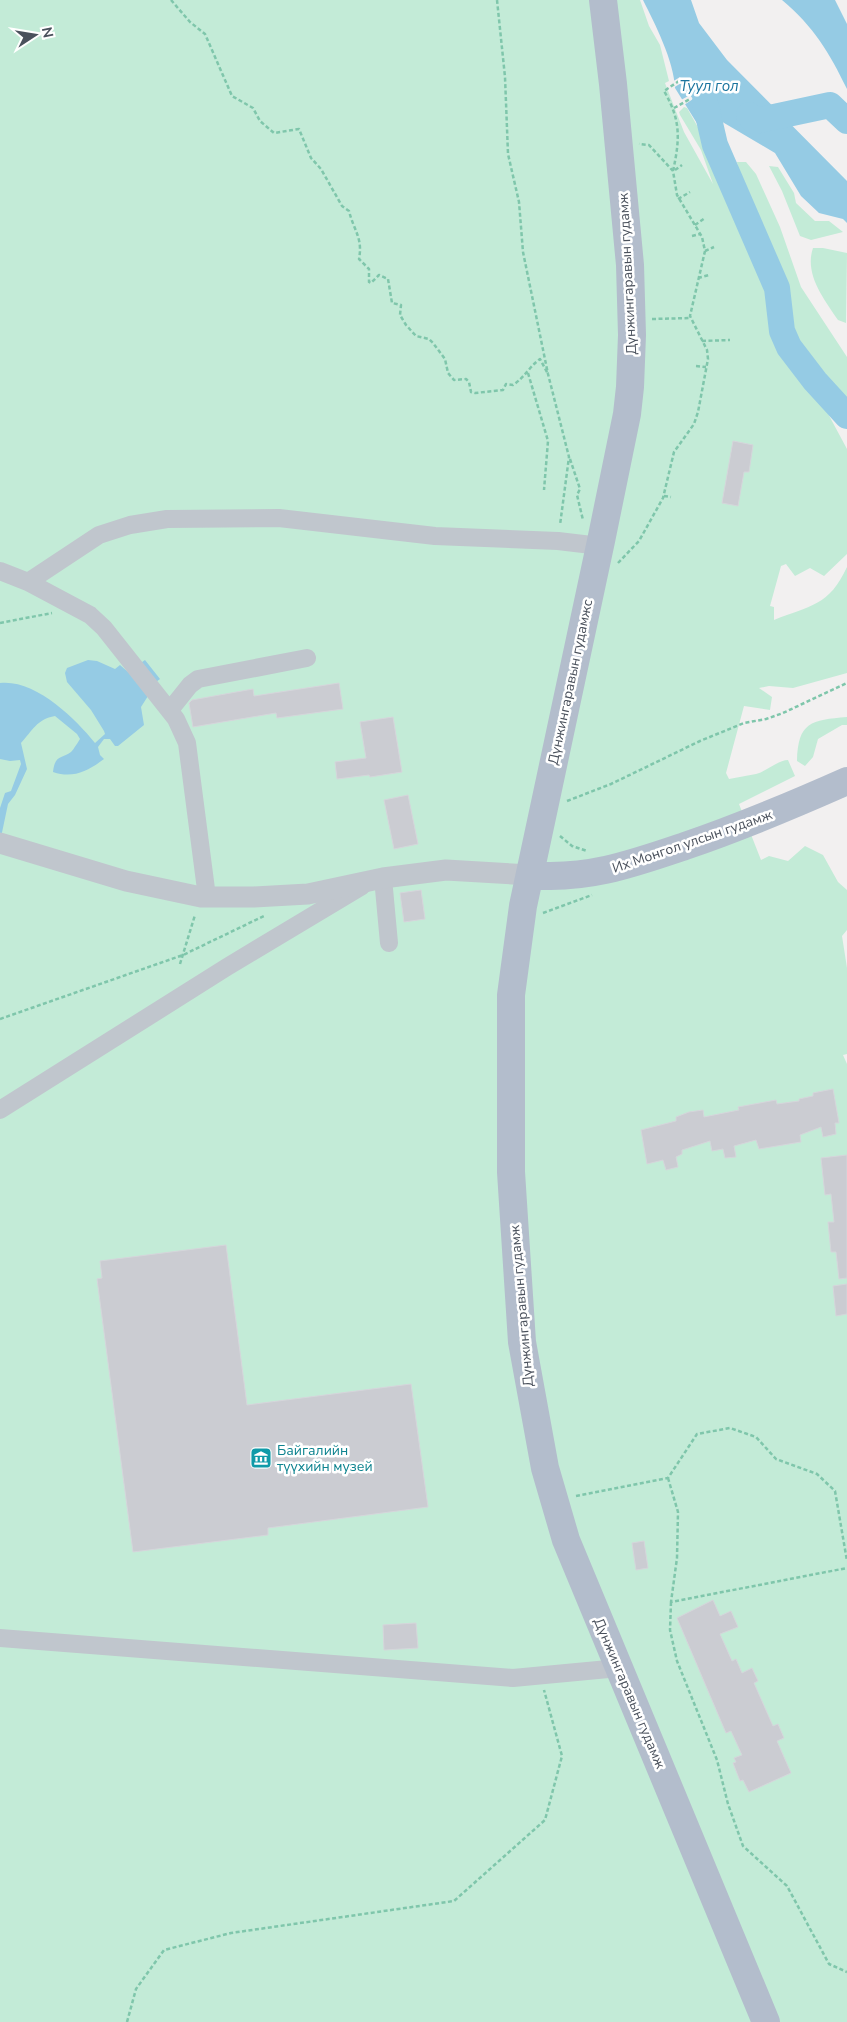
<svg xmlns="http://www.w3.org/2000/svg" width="847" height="2022" viewBox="0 0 847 2022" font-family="'Nunito Sans',sans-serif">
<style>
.green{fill:#c3ebd7}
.water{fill:#95cbe4}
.pier{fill:#f2f0f0}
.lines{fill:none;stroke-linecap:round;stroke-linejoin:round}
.river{stroke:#95cbe4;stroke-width:26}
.building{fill:#cbccd2;stroke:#d5d6db}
.path{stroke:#7fc6ab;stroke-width:2.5;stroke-dasharray:4 2.5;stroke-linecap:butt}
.minor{stroke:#c0c6cd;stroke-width:18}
.tertiary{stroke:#c0c6cd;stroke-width:21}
.primary{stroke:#b3bdcc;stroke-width:28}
.labels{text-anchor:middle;stroke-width:5;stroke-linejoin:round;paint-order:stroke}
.street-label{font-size:14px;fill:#4a515c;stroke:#fff}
.culture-label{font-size:14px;fill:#0d838f;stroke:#fff;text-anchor:start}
.water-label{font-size:15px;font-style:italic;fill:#1a749e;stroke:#fff}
</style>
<rect width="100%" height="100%" fill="#f2f0f0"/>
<path class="green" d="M0,0H640L649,26L660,45L669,81L665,83L684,132L713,184L701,150L680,115L679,112L684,107L687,108L716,159L769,288L773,324L780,342L818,395L847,449V554L824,576L810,568L795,576L786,564L781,566L770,606L774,607V620C811,605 829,606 847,567V673L793,688L769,686L759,688L772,697L770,710L744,706L726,773L729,779C738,777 747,776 756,774C767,771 778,760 788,760L795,776L739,804L761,860L769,856L788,861L805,846L823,855L838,882L847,890V930L842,936L847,968V1054L843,1055L847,1064V2022H0Z
M737,162H746L756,174L780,227L801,287L847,357V401L837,387L810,365L794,344L786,319L789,299L780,265L757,222L749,192L739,174Z
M769,166L778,167L794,193L796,203L815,221H829L843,232L811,240L800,236L782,191Z
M813,248H823L847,253L846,323L838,320C824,299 804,274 813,248Z
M847,717V725H842L818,739L813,757L805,766L797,761C798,722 811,720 847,717Z"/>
<path class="water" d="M643,0H691L699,23L727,60L847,181V223L843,219L819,213L801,196L775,153L714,117L716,131L708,141L675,88C674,61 655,24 643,0Z
M782,0H835L847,24V89C829,52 814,27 782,0Z
M88,660L97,661L115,669L120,665L128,672L145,660L160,679L144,691L148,696L141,707L144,725L118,746H115L110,739H104L98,747L100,755L104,759C88,771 73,779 53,772C55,754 62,759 71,752C74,749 78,742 80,739L77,734L55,716C37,719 32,731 21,743L27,769L15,795L8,804L0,842V808L5,793L11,791L21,764L20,760L10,761L0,759V683C35,679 75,718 95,743L105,734L104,731L91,710L67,682L65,673L67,668Z"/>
<path class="pier" d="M680,77L683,82L673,88L681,100L690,95L693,99L684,105L672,88V82Z"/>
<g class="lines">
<path class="river" d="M705,102L715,145L777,288L782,331L789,347L815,381L847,416
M749,115L755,121L830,105L847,121"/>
</g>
<path class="building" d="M733,441L753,445L749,472H744L738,506L722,503Z
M339,683L343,709L277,718L276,713L193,727L189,703L192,700L253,689L254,696Z
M393,717L402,772L370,777L369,775L337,779L335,762L366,758L360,722Z
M408,795L418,844L394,849L384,800Z
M421,890L425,919L404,922L400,893Z
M833,1089L839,1123H835L836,1134L823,1137L821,1127L800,1135L801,1142L759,1149L756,1140L734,1146L736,1157L725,1158L723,1149L712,1151L710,1141L682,1150V1154L676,1157L678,1167L666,1170L663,1160L647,1164L641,1130L676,1121V1117L689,1112L703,1110L704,1117L739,1110L738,1107L776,1100L777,1104L799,1101V1099L813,1096V1093Z
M847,1155V1278L839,1279L836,1252H831L828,1222H834L831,1194L825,1195L821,1158Z
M226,1245L247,1405L411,1384L428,1507L268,1528V1535L133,1552L97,1279L102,1278L100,1261Z
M847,1284V1314L836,1316L833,1286Z
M644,1541L648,1568L636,1570L632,1543Z
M713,1600L720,1616L731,1611L738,1627L720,1634L732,1661L736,1659L742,1673L752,1668L758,1681L754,1683L773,1726L778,1724L784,1738L777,1741L791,1773L749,1792L743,1780L740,1781L733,1763L736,1762L734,1758L742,1755L731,1731L726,1733L677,1618Z
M416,1623L418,1648L384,1650L383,1625Z"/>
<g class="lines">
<path class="path" d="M171,0L190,22L205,34L232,96L253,108L260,121L274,133L299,129L311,158L321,169L342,206L349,211C354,231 363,238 359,259L369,269V282L371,283L379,275L388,279L392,303L401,305L400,315L406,325L416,336L429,339L433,343L445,359L448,373L454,380L466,379L469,382L471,392L475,393L503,390L506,384L513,385C525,377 529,367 540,359L548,374
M497,0L505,77L508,154L519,202L523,252L548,374L569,457L560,525
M674,108L690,99
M675,170L682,165
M673,171C680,139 681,120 664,91L679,81
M678,199L690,192
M695,225L705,218
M692,236L700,234
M705,251L714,247
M698,278L709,275
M652,319L690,318
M702,341L730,340
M696,366L706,367
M528,373L548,441L544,490
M570,459L580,489L577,495L583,520
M664,496L671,497
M618,563L639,541L663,498L674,452L694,424L698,412L708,359L707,350L690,316L705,251L702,237L677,195L673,171L649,145L639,144
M0,623L52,613
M567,801L611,784L700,741L744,723L766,719L783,713L847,683
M560,836L572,846L587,851
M543,913L592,895
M180,964L195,915
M0,1019L183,955L266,915
M668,1478L678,1512L677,1558L671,1602L847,1568
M576,1496L668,1478L697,1434L730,1428L756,1437L776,1459L817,1474L835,1491L847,1561
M671,1602L670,1630L677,1661L717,1760L728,1804L743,1846L787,1886L829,1964L847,1972
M127,2022L136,1989L164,1950L231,1933L454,1901L545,1820L562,1756L544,1690"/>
<path class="minor" d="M0,571L28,582L90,615L104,628L176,719L187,743L207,897
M28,582L99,535L130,525L167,519L279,518L435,536L558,541L600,546
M170,710L190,685L198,679L307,658
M383,878L389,943
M0,1110L227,967L362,886
M0,1638L513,1678L619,1668"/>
<path class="tertiary" d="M0,843L126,881L201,897H254L308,894L383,878L446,870L530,875"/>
<path class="primary" d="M603,0L613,84L630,265L632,335L630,387L627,414L601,541L523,906L511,995V1172L522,1342L545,1468L566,1540L766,2022
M530,875C587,880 632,864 685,846C741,827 793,805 847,781"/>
</g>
<defs>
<g id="museum-square" transform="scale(1.125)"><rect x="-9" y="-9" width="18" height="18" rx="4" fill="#0f9aa8" stroke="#fff"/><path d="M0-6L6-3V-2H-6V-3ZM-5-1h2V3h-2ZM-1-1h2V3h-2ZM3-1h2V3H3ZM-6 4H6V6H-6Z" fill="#fff"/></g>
</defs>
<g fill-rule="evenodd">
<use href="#museum-square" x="261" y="1458"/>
</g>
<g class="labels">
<g class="street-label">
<text transform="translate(627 274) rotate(-93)" y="5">Дүнжингаравын гудамж</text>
<text transform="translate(570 682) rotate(-78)" y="5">Дүнжингаравын гудамжс</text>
<text transform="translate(692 841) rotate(-19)" y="5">Их Монгол улсын гудамж</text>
<text transform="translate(521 1306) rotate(-95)" y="5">Дүнжингаравын гудамж</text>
<text transform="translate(630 1693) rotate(67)" y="5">Дүнжингаравын гудамж</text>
</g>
<g class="culture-label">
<text x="277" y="1455">Байгалийн<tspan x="277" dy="16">түүхийн музей</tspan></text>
</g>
<g class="water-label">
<text x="709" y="91">Туул гол</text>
</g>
</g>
<g transform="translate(35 35) rotate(78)" stroke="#ffffff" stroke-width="4" paint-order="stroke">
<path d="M0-4L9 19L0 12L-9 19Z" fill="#4a515c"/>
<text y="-8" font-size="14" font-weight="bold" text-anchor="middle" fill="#4a515c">N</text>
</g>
</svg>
